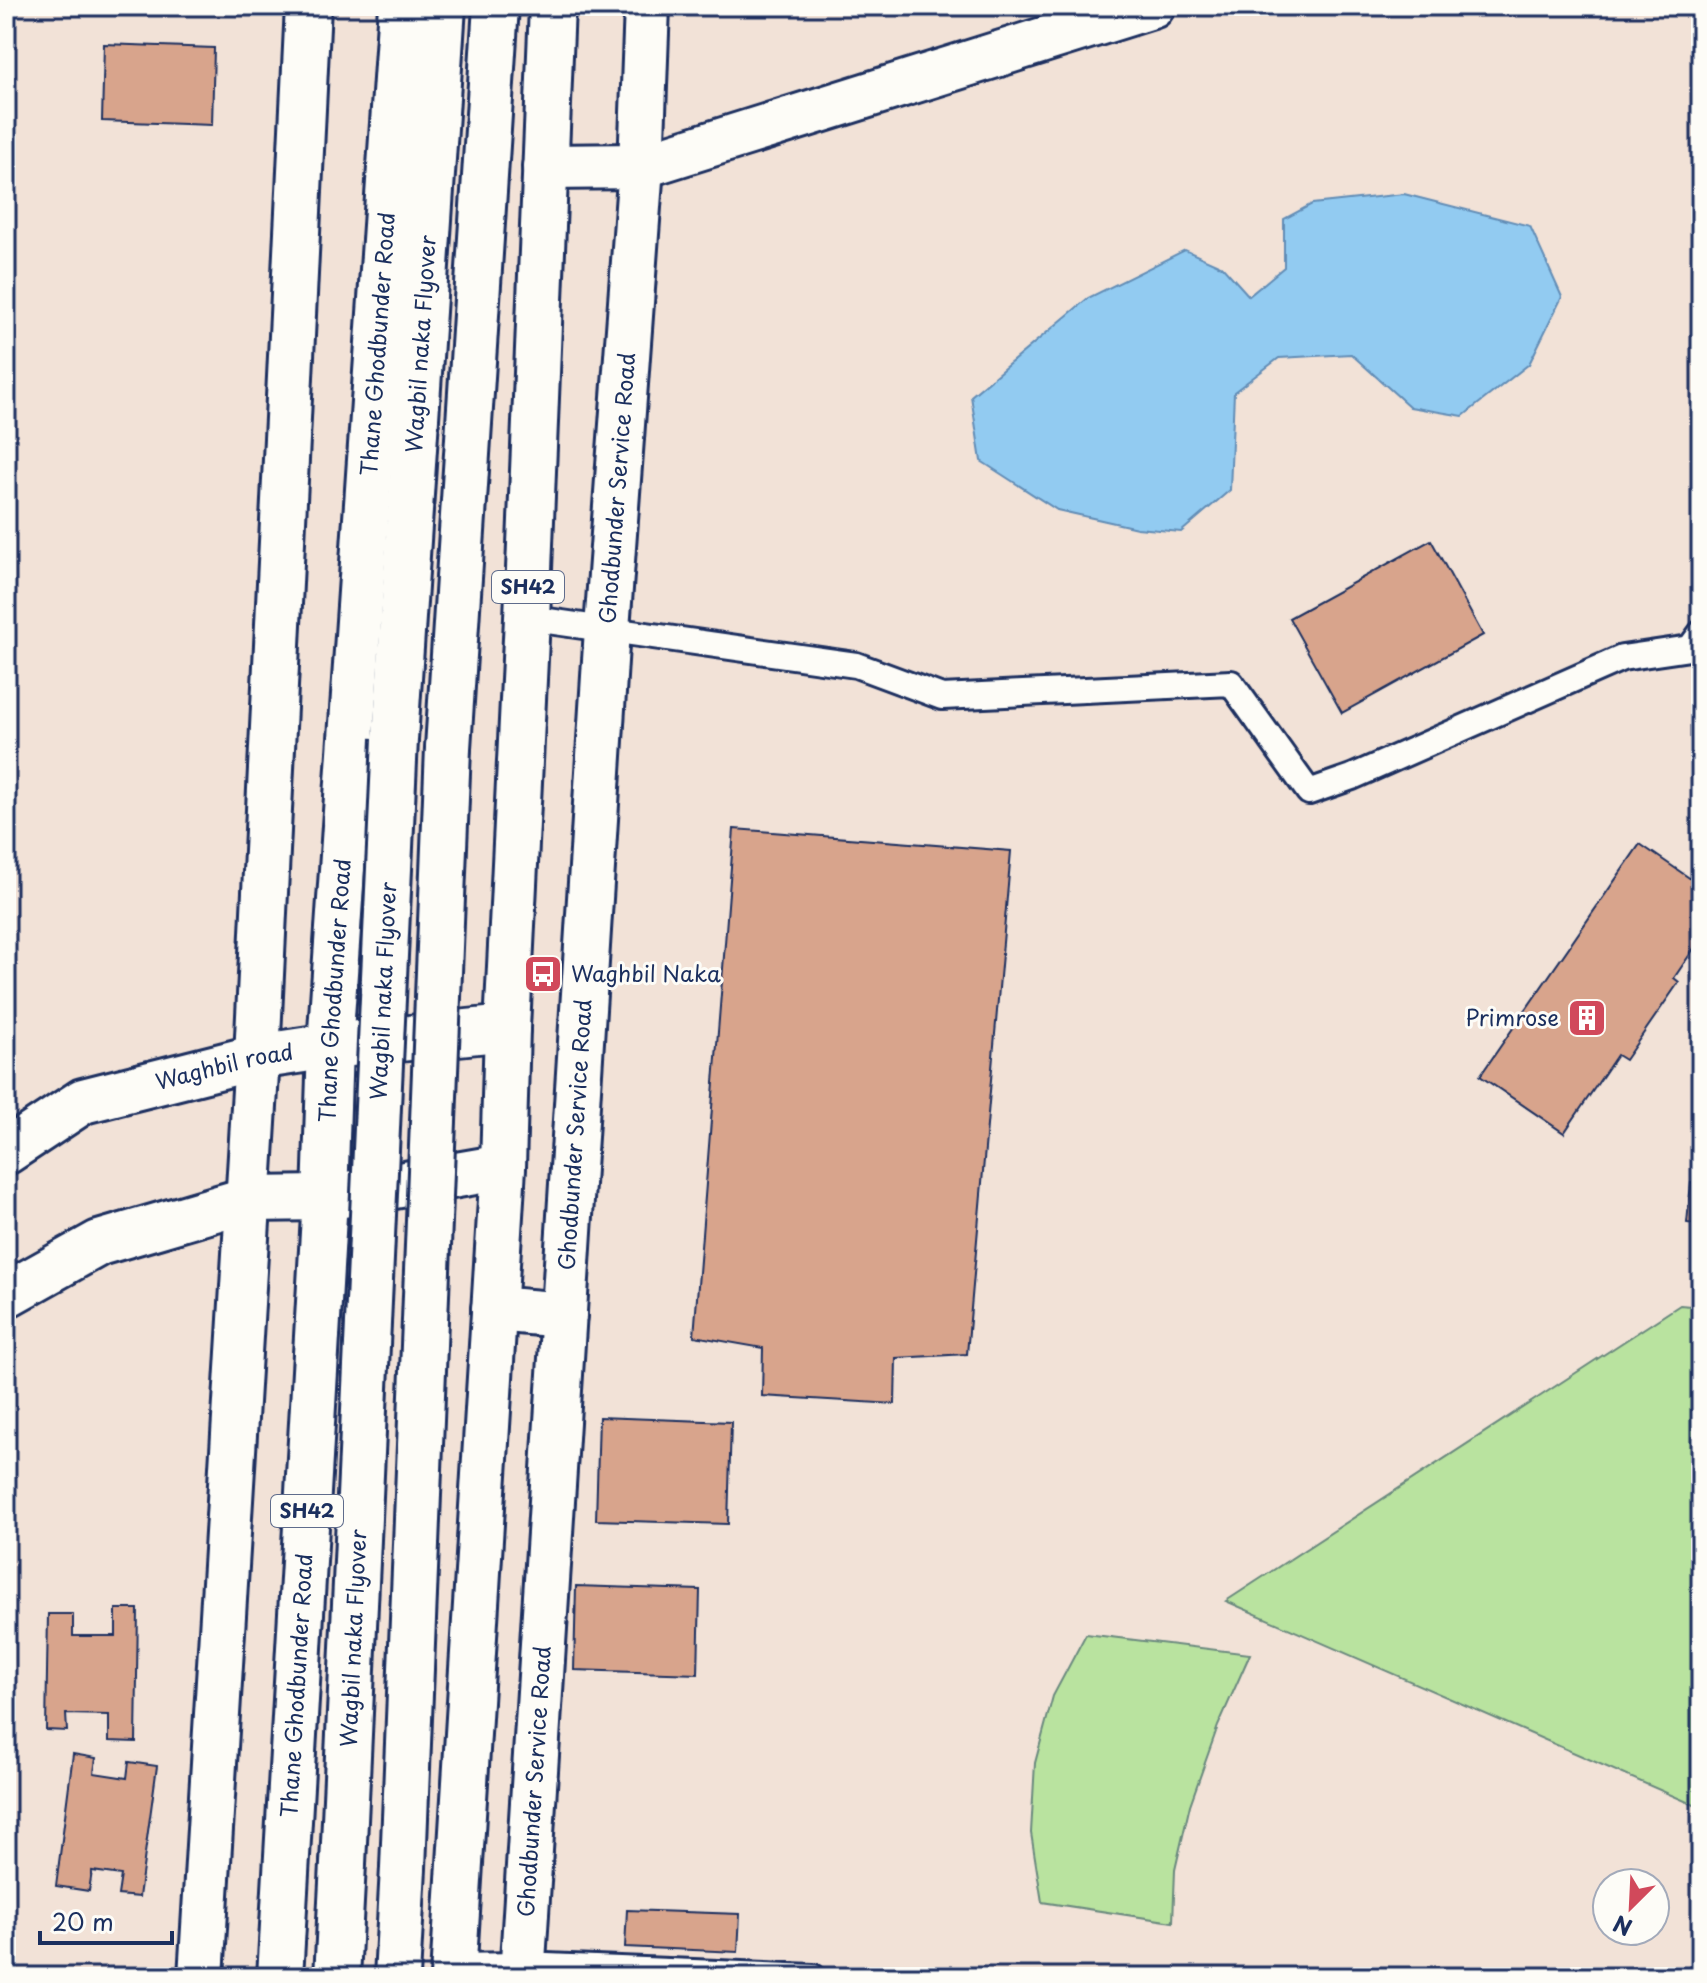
<svg xmlns="http://www.w3.org/2000/svg" width="1707" height="1983" viewBox="0 0 1707 1983" font-family="'Playpen Sans',sans-serif">
<style>
.green{fill:#b9e39f;stroke:#6a897e;stroke-width:2}
.water{fill:#92cbf1;stroke:#628db6;stroke-width:2}
.building{fill:#d8a48c;stroke:#1b2f5e;stroke-width:2}
.lines{fill:none;stroke-linecap:round;stroke-linejoin:round}
.service-casing{stroke:#1b2f5e;stroke-width:30}
.minor-casing{stroke:#1b2f5e;stroke-width:50}
.tertiary-casing{stroke:#1b2f5e;stroke-width:50}
.secondary-casing{stroke:#1b2f5e;stroke-width:50}
.primary-casing{stroke:#1b2f5e;stroke-width:50}
.service{stroke:#fdfcf7;stroke-width:24}
.minor{stroke:#fdfcf7;stroke-width:44}
.tertiary{stroke:#fdfcf7;stroke-width:44}
.secondary{stroke:#fdfcf7;stroke-width:44}
.primary{stroke:#fdfcf7;stroke-width:44}
.primary-bridge-casing{stroke:#1b2f5e;stroke-width:50;stroke-linecap:butt}
.primary-bridge{stroke:#fdfcf7;stroke-width:44}
.labels{text-anchor:middle;stroke-width:6;stroke-linejoin:round;paint-order:stroke}
.shield{fill:#fdfcf7;stroke:#5f6c8c;stroke-width:2}
.shield-label{font-size:20px;font-weight:bold;fill:#1b2f5e}
.street-label{font-size:22px;fill:#1b2f5e;stroke:#fdfcf7}
.poi-label{font-size:22px;fill:#1b2f5e;stroke:#fdfcf7;text-anchor:start}
</style>
<rect width="100%" height="100%" fill="#f2e2d7"/>
<filter id="ink" filterUnits="userSpaceOnUse"><feTurbulence type="fractalNoise" baseFrequency=".0125" numOctaves="2"/><feDisplacementMap in="SourceGraphic" scale="16" xChannelSelector="R" yChannelSelector="G"/><feConvolveMatrix kernelMatrix="1 2 1 2 8 2 1 2 1" color-interpolation-filters="sRGB"/></filter>
<g filter="url(#ink)">
<path class="green" d="M1680,1305L1701,1307V1808L1226,1601Z
M1086,1634L1250,1654L1218,1726L1190,1805L1175,1870L1173,1922L1042,1902L1031,1833L1035,1763L1053,1696Z"/>
<path class="water" d="M1404,194L1530,226L1562,297L1529,364L1463,416L1410,407L1351,354L1279,358L1234,392L1230,490L1181,532L1137,528L1057,510L981,461L971,396L1088,298L1185,250L1223,267L1249,296L1284,267V219L1312,204Z"/>
<path class="building" d="M104,44L214,48L212,125L102,121Z
M1431,540L1483,635L1342,713L1289,618Z
M734,829L1011,851L967,1354L896,1358L895,1404L762,1396L763,1348L694,1336Z
M1640,844L1701,886V938L1674,978L1679,982L1625,1060L1617,1055L1564,1133L1480,1076Z
M1695,1139L1701,1140V1168L1693,1167Z
M1691,1183L1701,1184V1225L1687,1223Z
M599,1417L731,1422L728,1524L596,1520Z
M576,1586L700,1590L698,1674L574,1670Z
M116,1609H138L136,1742L109,1741V1715L66,1714L67,1731L46,1730L48,1614H73V1636H116Z
M73,1754L96,1758L94,1773L127,1778L129,1762L157,1766L139,1897L118,1895L121,1875L92,1871L89,1891L56,1886Z
M627,1910L740,1914L738,1952L625,1947Z"/>
<g class="lines">
<g class="service-casing">
<path id="service" d="M527,618L856,665L942,697L1231,683L1309,792L1352,777L1622,658L1690,648L1701,633
M454,1966L522,1965L813,1977"/>
</g>
<g class="minor-casing">
<path id="minor" d="M545,167L641,166L1152,6"/>
</g>
<g class="tertiary-casing">
<g id="tertiary">
<path d="M201,1977L257,1057L308,6"/>
<path id="s1" d="M522,1977L607,629L641,166L647,6"/>
</g>
</g>
<g class="secondary-casing">
<g id="secondary">
<path id="s2" d="M6,1152L83,1101L257,1057L330,1046L507,1028"/>
<path d="M6,1295L99,1243L249,1199L325,1198L503,1167"/>
</g>
</g>
<g class="primary-casing">
<g id="primary">
<path id="s3" d="M395,739L443,6"/>
<path d="M448,748L496,6"/>
<path d="M494,1309L564,1315"/>
<path id="s4" d="M280,1977L325,1198L330,1046L401,6"/>
<path d="M337,1977L343,1864"/>
<path d="M397,1977L403,1868"/>
<path d="M453,1977L503,1167L507,1028L527,618L552,6"/>
</g>
</g>
<use href="#service" class="service"/>
<use href="#minor" class="minor"/>
<use href="#tertiary" class="tertiary"/>
<use href="#secondary" class="secondary"/>
<use href="#primary" class="primary"/>
<g class="primary-bridge-casing">
<g id="primary-bridge">
<path id="s5" d="M343,1864L395,739"/>
<path d="M403,1868L448,748"/>
</g>
</g>
<use href="#primary-bridge" class="primary-bridge"/>
</g>
</g>
<defs>
<g id="bus-square" transform="scale(2)"><rect x="-9" y="-9" width="18" height="18" rx="4" fill="#d1495b" stroke="#fdfcf7"/><path d="M-5-6H5V4H4V6H2V4H-2V6H-4V4H-5ZM-3.5-4V0h7V-4ZM-3.5 1.2v1.5H-2V1.2ZM2 1.2v1.5H3.5V1.2Z" fill="#fff"/></g>
<g id="building-square" transform="scale(2)"><rect x="-9" y="-9" width="18" height="18" rx="4" fill="#d1495b" stroke="#fdfcf7"/><path d="M-4-6H4V6H1V3H-1V6H-4ZM-2.5-4.3h1.7v1.8h-1.7ZM.8-4.3h1.7v1.8H.8ZM-2.5-1h1.7V.8h-1.7ZM.8-1h1.7V.8H.8Z" fill="#fff"/></g>
</defs>
<g fill-rule="evenodd">
<use href="#bus-square" x="543" y="974"/>
<use href="#building-square" x="1587" y="1018"/>
</g>
<g class="labels">
<g class="shield">
<rect x="492" y="571" width="72" height="32" rx="6"/>
<rect x="271" y="1495" width="72" height="32" rx="6"/>
</g>
<g class="shield-label">
<text x="528" y="594">SH42</text>
<text x="307" y="1518">SH42</text>
</g>
<g class="street-label">
<text dy="8" stroke="none"><textPath href="#s3" startOffset="396">Wagbil naka Flyover</textPath></text>
<text dy="8" stroke="none"><textPath href="#s4" startOffset="1636">Thane Ghodbunder Road</textPath></text>
<text dy="8" stroke="none"><textPath href="#s1" startOffset="1492">Ghodbunder Service Road</textPath></text>
<text dy="8" stroke="none"><textPath href="#s4" startOffset="988">Thane Ghodbunder Road</textPath></text>
<text dy="8" stroke="none"><textPath href="#s5" startOffset="874">Wagbil naka Flyover</textPath></text>
<text dy="8" stroke="none"><textPath href="#s2" startOffset="238">Waghbil road</textPath></text>
<text dy="8" stroke="none"><textPath href="#s1" startOffset="844">Ghodbunder Service Road</textPath></text>
<text dy="8" stroke="none"><textPath href="#s5" startOffset="226">Wagbil naka Flyover</textPath></text>
<text dy="8" stroke="none"><textPath href="#s4" startOffset="292">Thane Ghodbunder Road</textPath></text>
<text dy="8" stroke="none"><textPath href="#s1" startOffset="196">Ghodbunder Service Road</textPath></text>
</g>
<g class="poi-label">
<text x="571" y="982">Waghbil Naka</text>
<text x="1559" y="1026" text-anchor="end">Primrose</text>
</g>
</g>
<rect width="1707" height="1983" fill="none" stroke="#fdfcf7" stroke-width="32"/>
<rect x="16" y="16" width="1675" height="1951" fill="none" stroke="#1b2f5e" stroke-width="3" filter="url(#ink)"/>
<g transform="translate(1631 1907) rotate(204)"><circle r="38" fill="#fdfcf7" stroke="#a3aaba" stroke-width="2"/>
<path d="M0-6L14 30L0 20L-14 30Z" fill="#d1495b"/>
<text y="-12" font-size="22" font-weight="bold" text-anchor="middle" fill="#1b2f5e">N</text>
</g>
<path d="M40 1931v12h132v-12" fill="none" stroke="#1b2f5e" stroke-width="4"/>
<text x="52" y="1931" font-size="24" fill="#1b2f5e" stroke="#fdfcf7" stroke-width="6" paint-order="stroke">20 m</text>
</svg>
